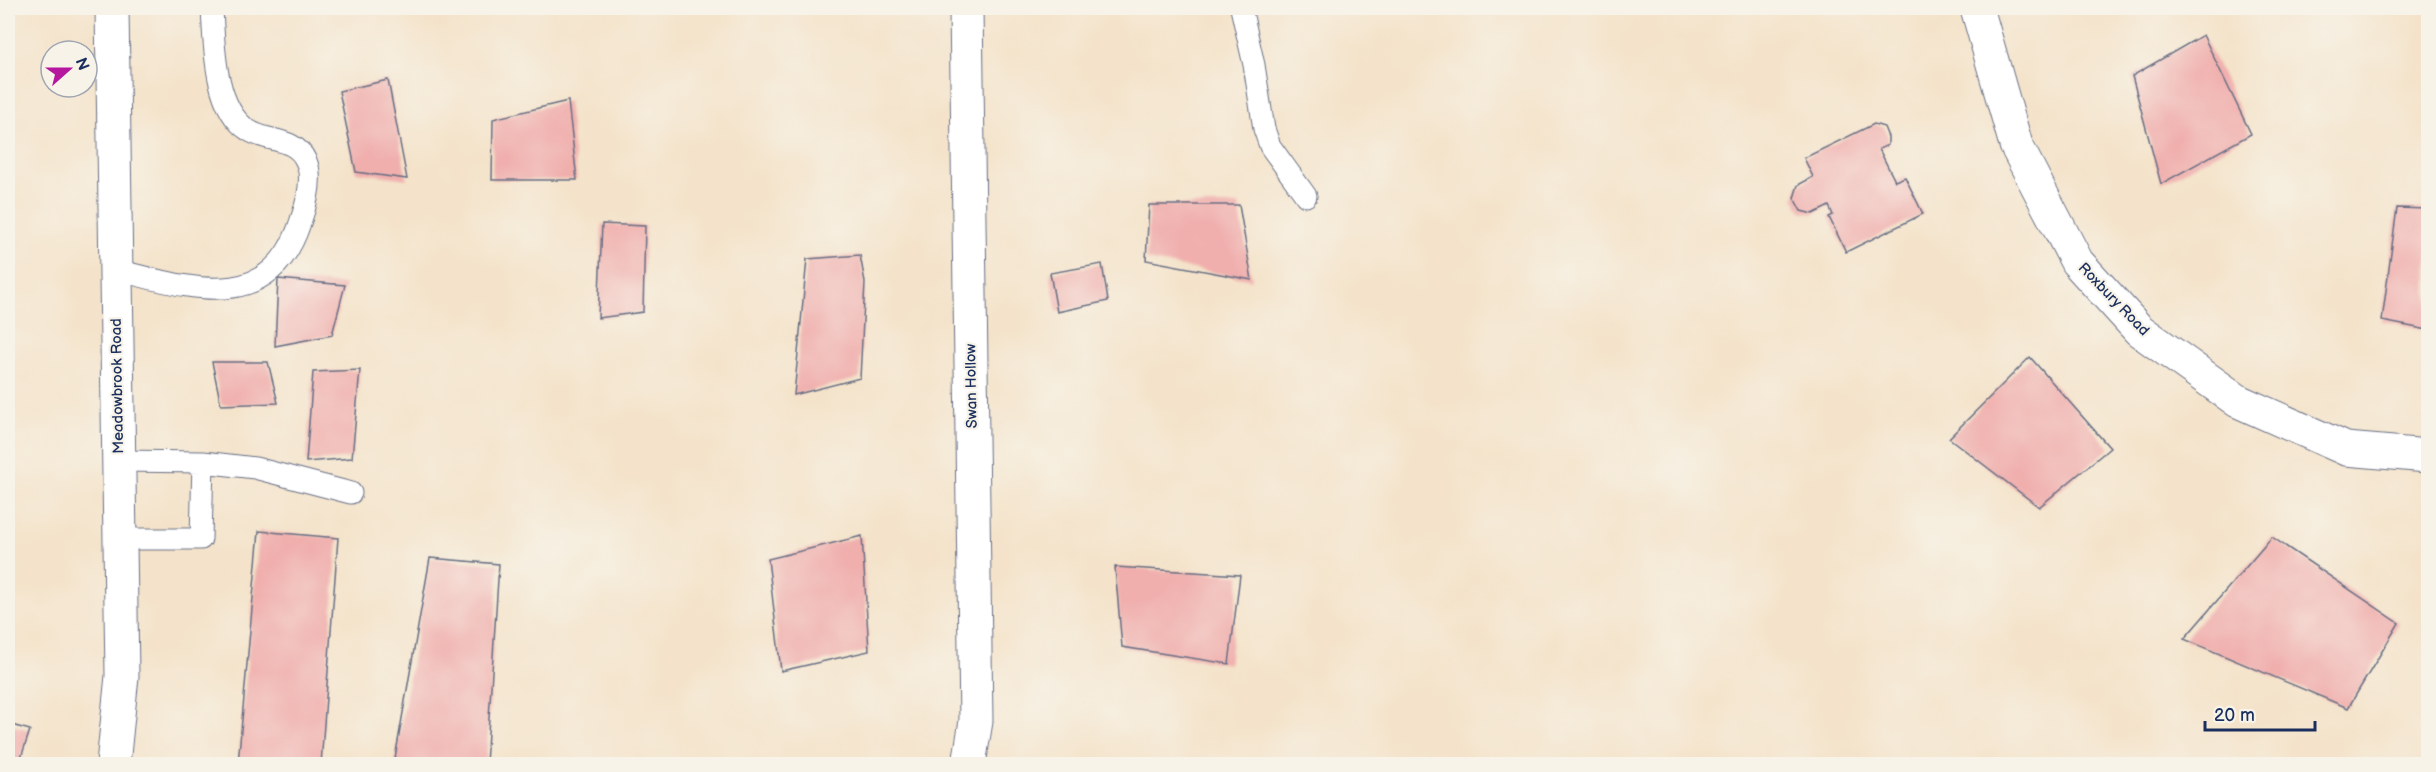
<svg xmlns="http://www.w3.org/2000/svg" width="2436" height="772" viewBox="0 0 2436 772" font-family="'Balsamiq Sans',sans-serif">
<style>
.building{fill:#f0afad}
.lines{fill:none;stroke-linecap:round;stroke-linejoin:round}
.service-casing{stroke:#676e84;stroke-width:23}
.minor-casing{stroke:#676e84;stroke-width:35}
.service{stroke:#fff;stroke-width:21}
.minor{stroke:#fff;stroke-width:33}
.labels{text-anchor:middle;stroke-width:4.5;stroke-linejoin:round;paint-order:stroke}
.street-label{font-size:15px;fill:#1b2f5e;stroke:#f7f3e8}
</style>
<rect width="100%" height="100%" fill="#f7f3e8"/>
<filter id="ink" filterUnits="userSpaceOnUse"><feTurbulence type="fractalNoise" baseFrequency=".0167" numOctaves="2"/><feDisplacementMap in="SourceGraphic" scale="12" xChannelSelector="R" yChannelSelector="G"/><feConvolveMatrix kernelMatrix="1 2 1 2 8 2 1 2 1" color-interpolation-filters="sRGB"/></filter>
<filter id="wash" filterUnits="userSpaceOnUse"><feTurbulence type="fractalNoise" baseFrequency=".008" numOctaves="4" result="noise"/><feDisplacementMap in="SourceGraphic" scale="24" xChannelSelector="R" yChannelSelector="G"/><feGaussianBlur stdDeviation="1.35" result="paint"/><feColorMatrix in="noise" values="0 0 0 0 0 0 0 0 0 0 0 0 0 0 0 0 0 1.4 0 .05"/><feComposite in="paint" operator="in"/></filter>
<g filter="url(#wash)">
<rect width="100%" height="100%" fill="#f4e3ca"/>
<g id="blocks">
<path class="building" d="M2203,35L2251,134L2161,184L2132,76Z
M388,80L407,179L356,172L339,91Z
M568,101L577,180H492L493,119Z
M1874,124L1884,127L1888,137V145L1879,149L1895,181L1905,177L1923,214L1846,252L1829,217L1833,215L1829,206L1813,214L1801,211L1794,198L1798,185L1813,177L1804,158Z
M1149,205H1239L1252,280L1146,260Z
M2397,208L2428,209V330L2382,321Z
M602,224L645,226L643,312L598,318Z
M860,255L865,282L860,378L794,395L807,259Z
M1102,264L1108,301L1057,312L1050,273Z
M278,279L345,285L332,335L275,346Z
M2030,357L2110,448L2039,507L1949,438Z
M212,362H268L278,403L221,405Z
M360,370L352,458L306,462L313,372Z
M259,531L338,538L321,764H238Z
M862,536L869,651L781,671L768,559Z
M2272,537L2399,623L2348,708L2184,639Z
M430,558L499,564L486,764H394Z
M1115,567L1240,575L1229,664L1122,647Z
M8,724L30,730L19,764H8Z"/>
</g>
</g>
<g filter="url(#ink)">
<use href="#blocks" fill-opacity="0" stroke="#676e84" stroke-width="1.5"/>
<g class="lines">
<g class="service-casing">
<path id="service" d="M1241,8L1254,65L1264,129L1270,146L1306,196
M116,270C188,287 269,317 300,223C306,206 314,178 306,161C295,136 267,143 248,130C214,108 214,44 212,8
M118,461L203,462L255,468L351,493
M119,539H201L203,462"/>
</g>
<g class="minor-casing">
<path id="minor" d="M112,8L122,676L113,764
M966,8L976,721L969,764
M1977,8L2016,145L2077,262L2139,330L2238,401L2346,449L2428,456"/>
</g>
<use href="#service" class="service"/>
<use href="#minor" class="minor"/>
</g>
</g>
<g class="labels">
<g class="street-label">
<text transform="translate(2114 299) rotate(46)" y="5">Roxbury Road</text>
<text transform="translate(117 386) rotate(-91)" y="5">Meadowbrook Road</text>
<text transform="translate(971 386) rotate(-91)" y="5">Swan Hollow</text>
</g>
</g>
<rect width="2436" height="772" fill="none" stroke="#f7f3e8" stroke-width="30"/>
<g transform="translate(69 69) rotate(69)"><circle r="28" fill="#f7f3e8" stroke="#9fa5b1" stroke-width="1.5"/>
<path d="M0-4.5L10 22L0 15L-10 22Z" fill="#b5179e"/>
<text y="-9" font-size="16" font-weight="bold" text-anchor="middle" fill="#1b2f5e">N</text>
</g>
<path d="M2205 721v9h110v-9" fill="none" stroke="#1b2f5e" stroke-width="3"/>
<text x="2214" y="721" font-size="18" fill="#1b2f5e" stroke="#f7f3e8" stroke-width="4.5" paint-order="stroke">20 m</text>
</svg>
